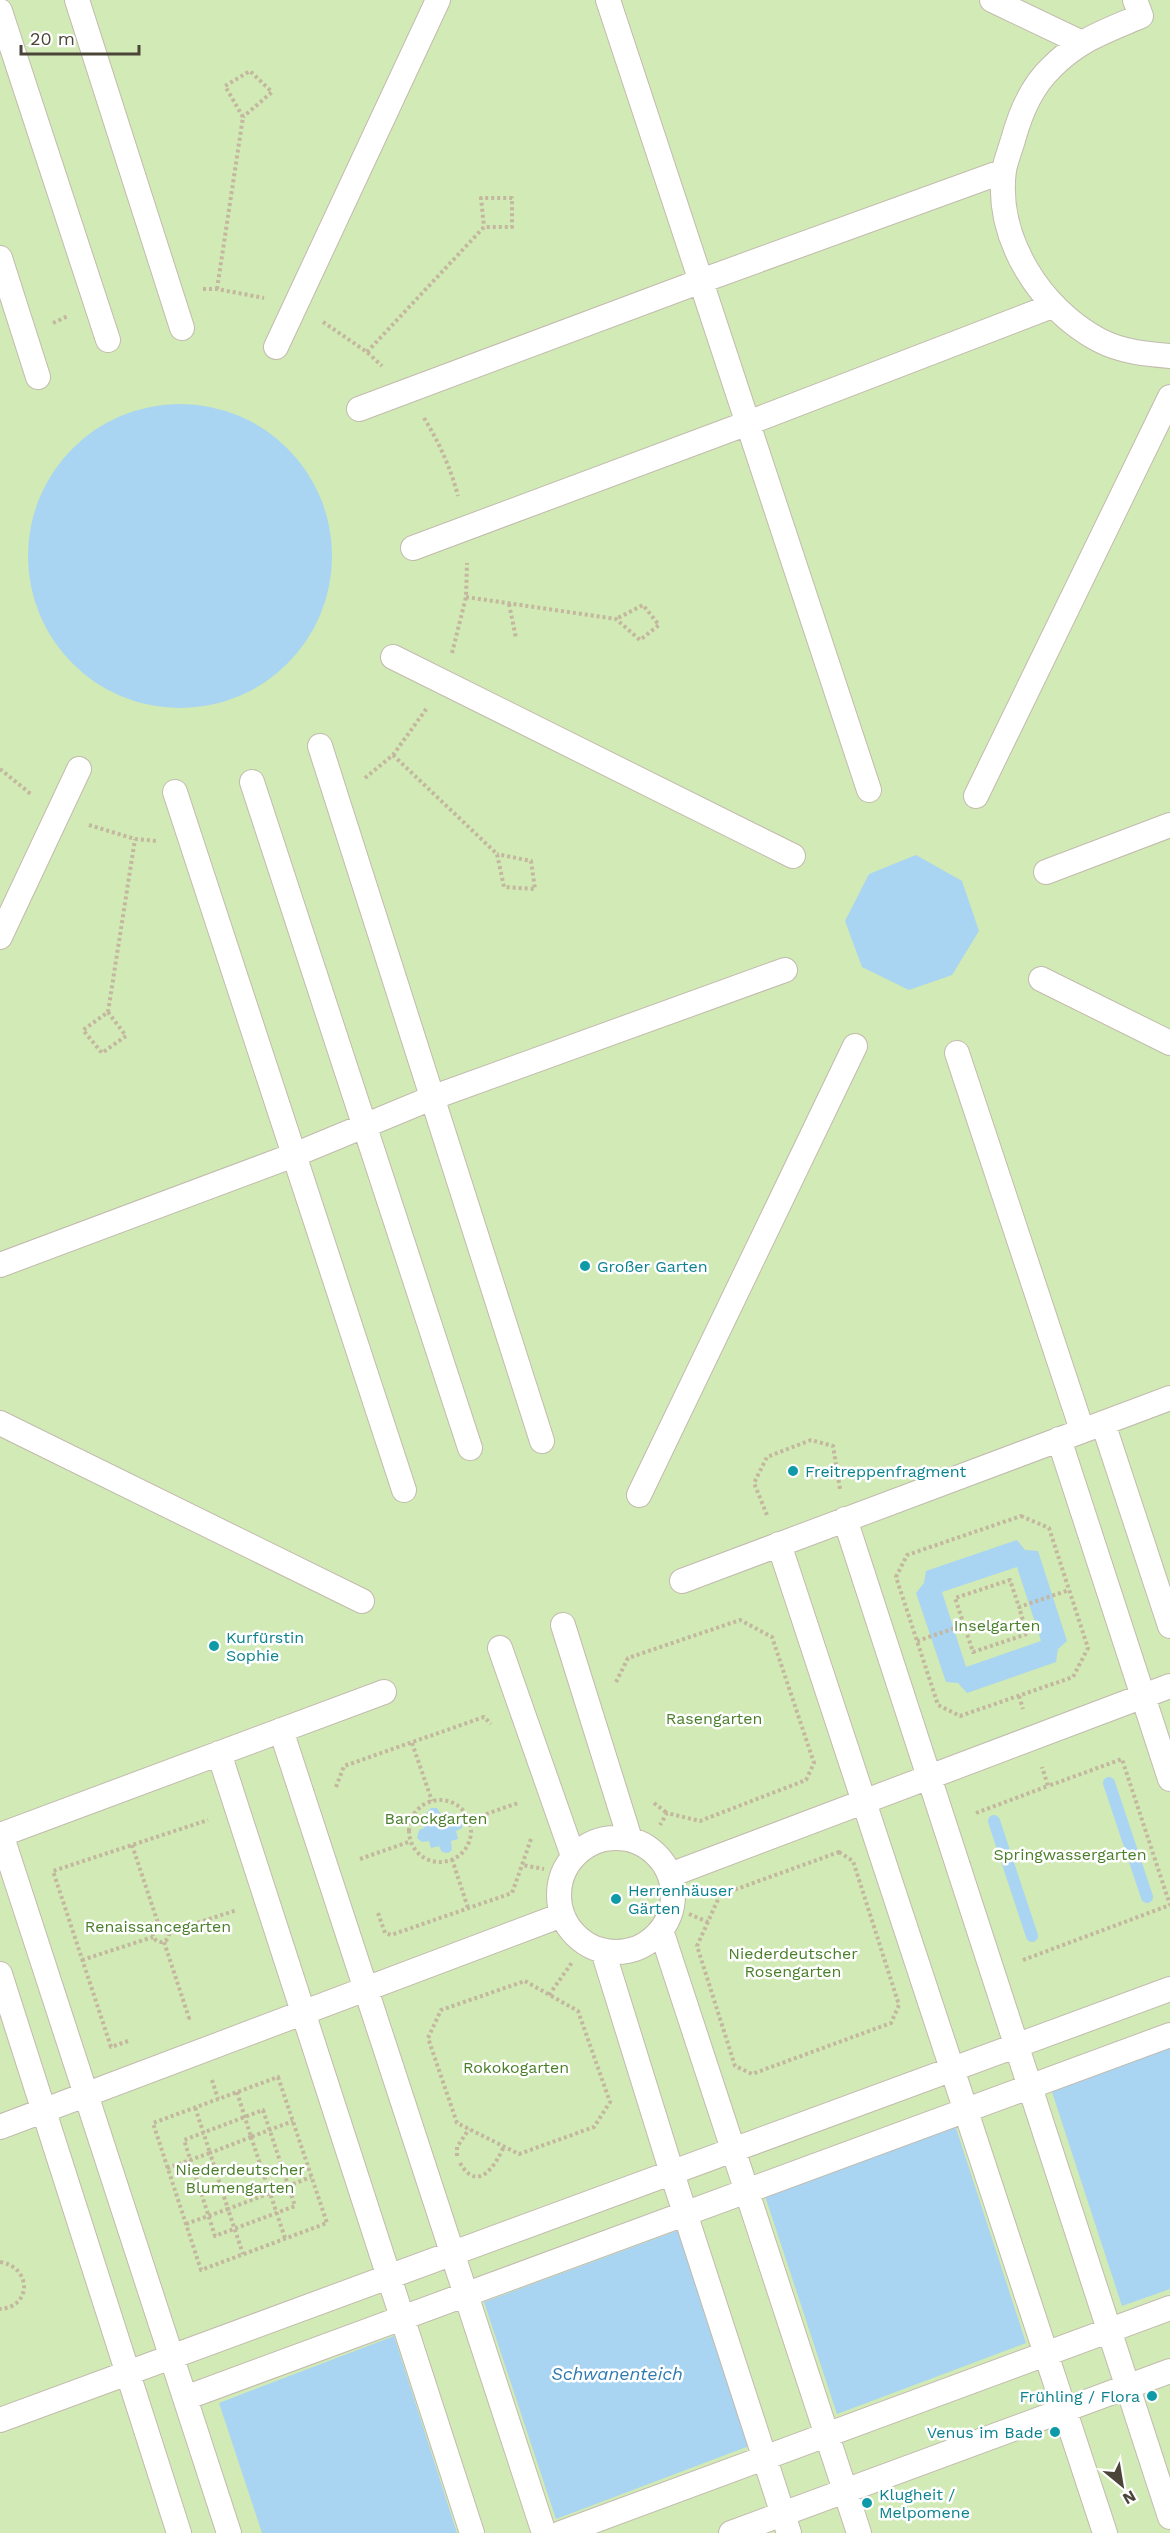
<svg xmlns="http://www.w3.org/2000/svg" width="1170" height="2533" viewBox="0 0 1170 2533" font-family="'Work Sans',sans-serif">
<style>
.green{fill:#d2eab5}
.water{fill:#a9d4f2;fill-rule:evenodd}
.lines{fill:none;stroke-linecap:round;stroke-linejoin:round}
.stream{stroke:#a9d4f2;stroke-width:12}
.pedestrian-casing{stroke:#c2bbae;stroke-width:26}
.path{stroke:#c4b79f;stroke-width:4;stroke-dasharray:3 3;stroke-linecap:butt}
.pedestrian{stroke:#fff;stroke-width:24}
.culture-dot{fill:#0f9aa8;stroke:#fff;stroke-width:2}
.labels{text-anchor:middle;stroke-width:5;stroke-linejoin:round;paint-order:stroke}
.culture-label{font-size:16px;fill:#0d838f;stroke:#fff;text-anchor:start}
.park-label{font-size:16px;fill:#4a7f2a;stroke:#fff}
.water-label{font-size:18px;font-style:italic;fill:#2e7ab2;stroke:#fff}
</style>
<rect width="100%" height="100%" fill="#f6f3ec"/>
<path class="green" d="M0,0H1170V2533H0Z"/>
<path class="water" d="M28 556a152 152 0 1 1 304 0a152 152 0 1 1-304 0Z
M916,855L962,881L979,931L952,975L909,990L862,967L845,921L869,874Z
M1017,1540L1025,1550L1038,1551L1067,1641L1058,1649L1056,1662L967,1693L958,1683L946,1682L916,1593L924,1583L926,1571ZM1017,1567L1041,1641L966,1667L942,1592Z
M431,1808H437L441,1815L449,1812L452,1818L458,1817L463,1821L462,1828L456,1831L458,1839L451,1841L452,1850L448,1853L442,1852L439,1846L431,1848L429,1841L422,1842L417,1838L419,1830L424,1828L422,1821L428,1819L427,1812Z
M1170,2043V2289L1122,2306L1051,2089Z
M955,2125L1026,2343L837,2414L765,2196Z
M679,2230L749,2446L556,2519L484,2302Z
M394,2336L457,2533H262L219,2403Z"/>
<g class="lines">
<path class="stream" d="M1109,1783L1147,1897
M994,1821L1032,1936"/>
<g class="pedestrian-casing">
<path id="pedestrian" d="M77,0L182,328
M608,0L869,790
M992,0L1080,42
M1135,0L1141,16C1106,31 1078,40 1051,68C1031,87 1020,114 1013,140C1010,150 1006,160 1004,170C995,239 1041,309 1099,340C1122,352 1146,354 1170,356
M0,11L108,340
M0,258L38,377
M276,347L438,0
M359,409L701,281L1004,171
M413,548L748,423L1052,306
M393,657L793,856
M320,746L542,1441
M252,782L470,1448
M175,792L404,1490
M976,796L1170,397
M1046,872L1170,825
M0,937L79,769
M1041,979L1170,1043
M957,1053L1082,1430
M0,1265L294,1155L434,1097L785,970
M0,1423L362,1601
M1103,1423L1170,1626
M1059,1439L1170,1779
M639,1495L855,1046
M845,1519L1170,2517
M779,1544L1105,2533
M682,1581L1170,1398
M563,1625L630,1839
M500,1648L573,1856
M281,1730L544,2533
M219,1753L472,2533
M1,1834L229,2533
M0,1835L384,1692
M559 1895a57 57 0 1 1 114 0a57 57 0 1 1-114 0Z
M670,1875L1170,1686
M661,1930L859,2533
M603,1951L672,2173L789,2533
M0,1974L179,2533
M0,2127L562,1915
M185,2398L1170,2035
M0,2420L1170,1989
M561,2533L1170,2308
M731,2533L1170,2371"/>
</g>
<path class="path" d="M203,289H217L264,298
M217,289L243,117L225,86L250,71L272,92L243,117
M323,322L367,352L382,366
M53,323L68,316
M367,352L484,227H512V198H481L484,227
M424,418C439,442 451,469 458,496
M466,597L616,619L640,640L659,625L643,605L616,619
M509,604L516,638
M452,653L466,597L467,563
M393,755L497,854L504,887L535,889L531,861L497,854
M0,769L32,795
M365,778L393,755L427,708
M89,825L135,839L157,841
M108,1012L126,1036L102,1053L83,1030L108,1012L135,839
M767,1515L754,1483L767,1457L811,1440L833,1446L840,1489
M1021,1516L1049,1528L1088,1648L1073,1677L960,1716L938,1705L896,1577L907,1555Z
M964,1625L955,1598L1010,1580L1019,1607L1069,1590
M917,1641L964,1625L973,1652L1027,1634L1019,1607
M616,1682L628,1658L740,1620L772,1637L814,1763L806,1780L700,1821L667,1813L660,1825
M1019,1696L1023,1709
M412,1743L432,1801
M336,1787L344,1766L484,1717L491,1724
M409 1831a31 31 0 1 1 62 0a31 31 0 1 1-62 0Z
M654,1803L667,1813
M976,1813L1048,1786
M469,1820L518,1803
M531,1839L522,1865L544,1869
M132,1845L159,1926
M839,1852L853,1861L899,2005L891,2023L752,2074L735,2066L697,1946L720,1895Z
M360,1859L411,1841
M452,1859L468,1908
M378,1913L385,1933L391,1935L512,1893L522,1865
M689,1914L708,1922
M153 1934a8 8 0 1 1 16 0a8 8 0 1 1-16 0Z
M169,1932L237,1910
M164,1942L189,2018L185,2019
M82,1960L153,1937
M1023,1960L1170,1905L1122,1759L1048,1786L1042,1767
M525,1981L578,2011L610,2102L594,2127L519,2154L457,2123L428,2038L441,2010Z
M549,1995L573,1961
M128,2041L111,2047L53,1871L208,1820
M278,2077L327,2223L201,2270L153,2123Z
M212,2080L218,2099
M237,2092L251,2137L293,2121
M263,2110L295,2206L215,2236L184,2140Z
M251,2137L270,2193L228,2209L210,2153Z
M457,2156V2147L469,2129
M460,2163C478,2194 496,2165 504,2146
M167,2168L210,2153L195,2107
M186,2224L228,2209L243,2254
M285,2238L270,2193L311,2177
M0,2262C32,2267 32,2307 0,2309"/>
<use href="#pedestrian" class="pedestrian"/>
</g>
<g class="culture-dot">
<circle cx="585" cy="1266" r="6"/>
<circle cx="793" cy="1471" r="6"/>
<circle cx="214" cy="1646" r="6"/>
<circle cx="616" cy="1899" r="6"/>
<circle cx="1152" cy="2396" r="6"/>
<circle cx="1055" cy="2432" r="6"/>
<circle cx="867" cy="2503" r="6"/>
</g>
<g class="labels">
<g class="culture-label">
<text x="597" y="1272">Großer Garten</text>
<text x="805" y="1477">Freitreppenfragment</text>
<text x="226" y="1643">Kurfürstin<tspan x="226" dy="18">Sophie</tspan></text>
<text x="628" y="1896">Herrenhäuser<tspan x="628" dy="18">Gärten</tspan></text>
<text x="1140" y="2402" text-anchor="end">Frühling / Flora</text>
<text x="1043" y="2438" text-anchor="end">Venus im Bade</text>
<text x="879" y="2500">Klugheit /<tspan x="879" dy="18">Melpomene</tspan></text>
</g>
<g class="park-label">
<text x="997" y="1631">Inselgarten</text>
<text x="714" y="1724">Rasengarten</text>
<text x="436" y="1824">Barockgarten</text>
<text x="1070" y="1860">Springwassergarten</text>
<text x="158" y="1932">Renaissancegarten</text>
<text x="793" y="1959">Niederdeutscher<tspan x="793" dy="18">Rosengarten</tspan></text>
<text x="516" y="2073">Rokokogarten</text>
<text x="240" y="2175">Niederdeutscher<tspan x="240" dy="18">Blumengarten</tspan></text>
</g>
<g class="water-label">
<text x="617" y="2380">Schwanenteich</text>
</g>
</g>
<g transform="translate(1122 2485) rotate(150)" stroke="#ffffff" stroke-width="4.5" paint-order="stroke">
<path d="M0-4.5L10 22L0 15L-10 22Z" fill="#4b4439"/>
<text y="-9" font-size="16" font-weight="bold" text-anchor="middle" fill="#4b4439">N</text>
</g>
<path d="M21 45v9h118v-9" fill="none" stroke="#4b4439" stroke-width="3"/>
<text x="30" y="45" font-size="18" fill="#4b4439" stroke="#ffffff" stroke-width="4.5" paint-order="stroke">20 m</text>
</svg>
